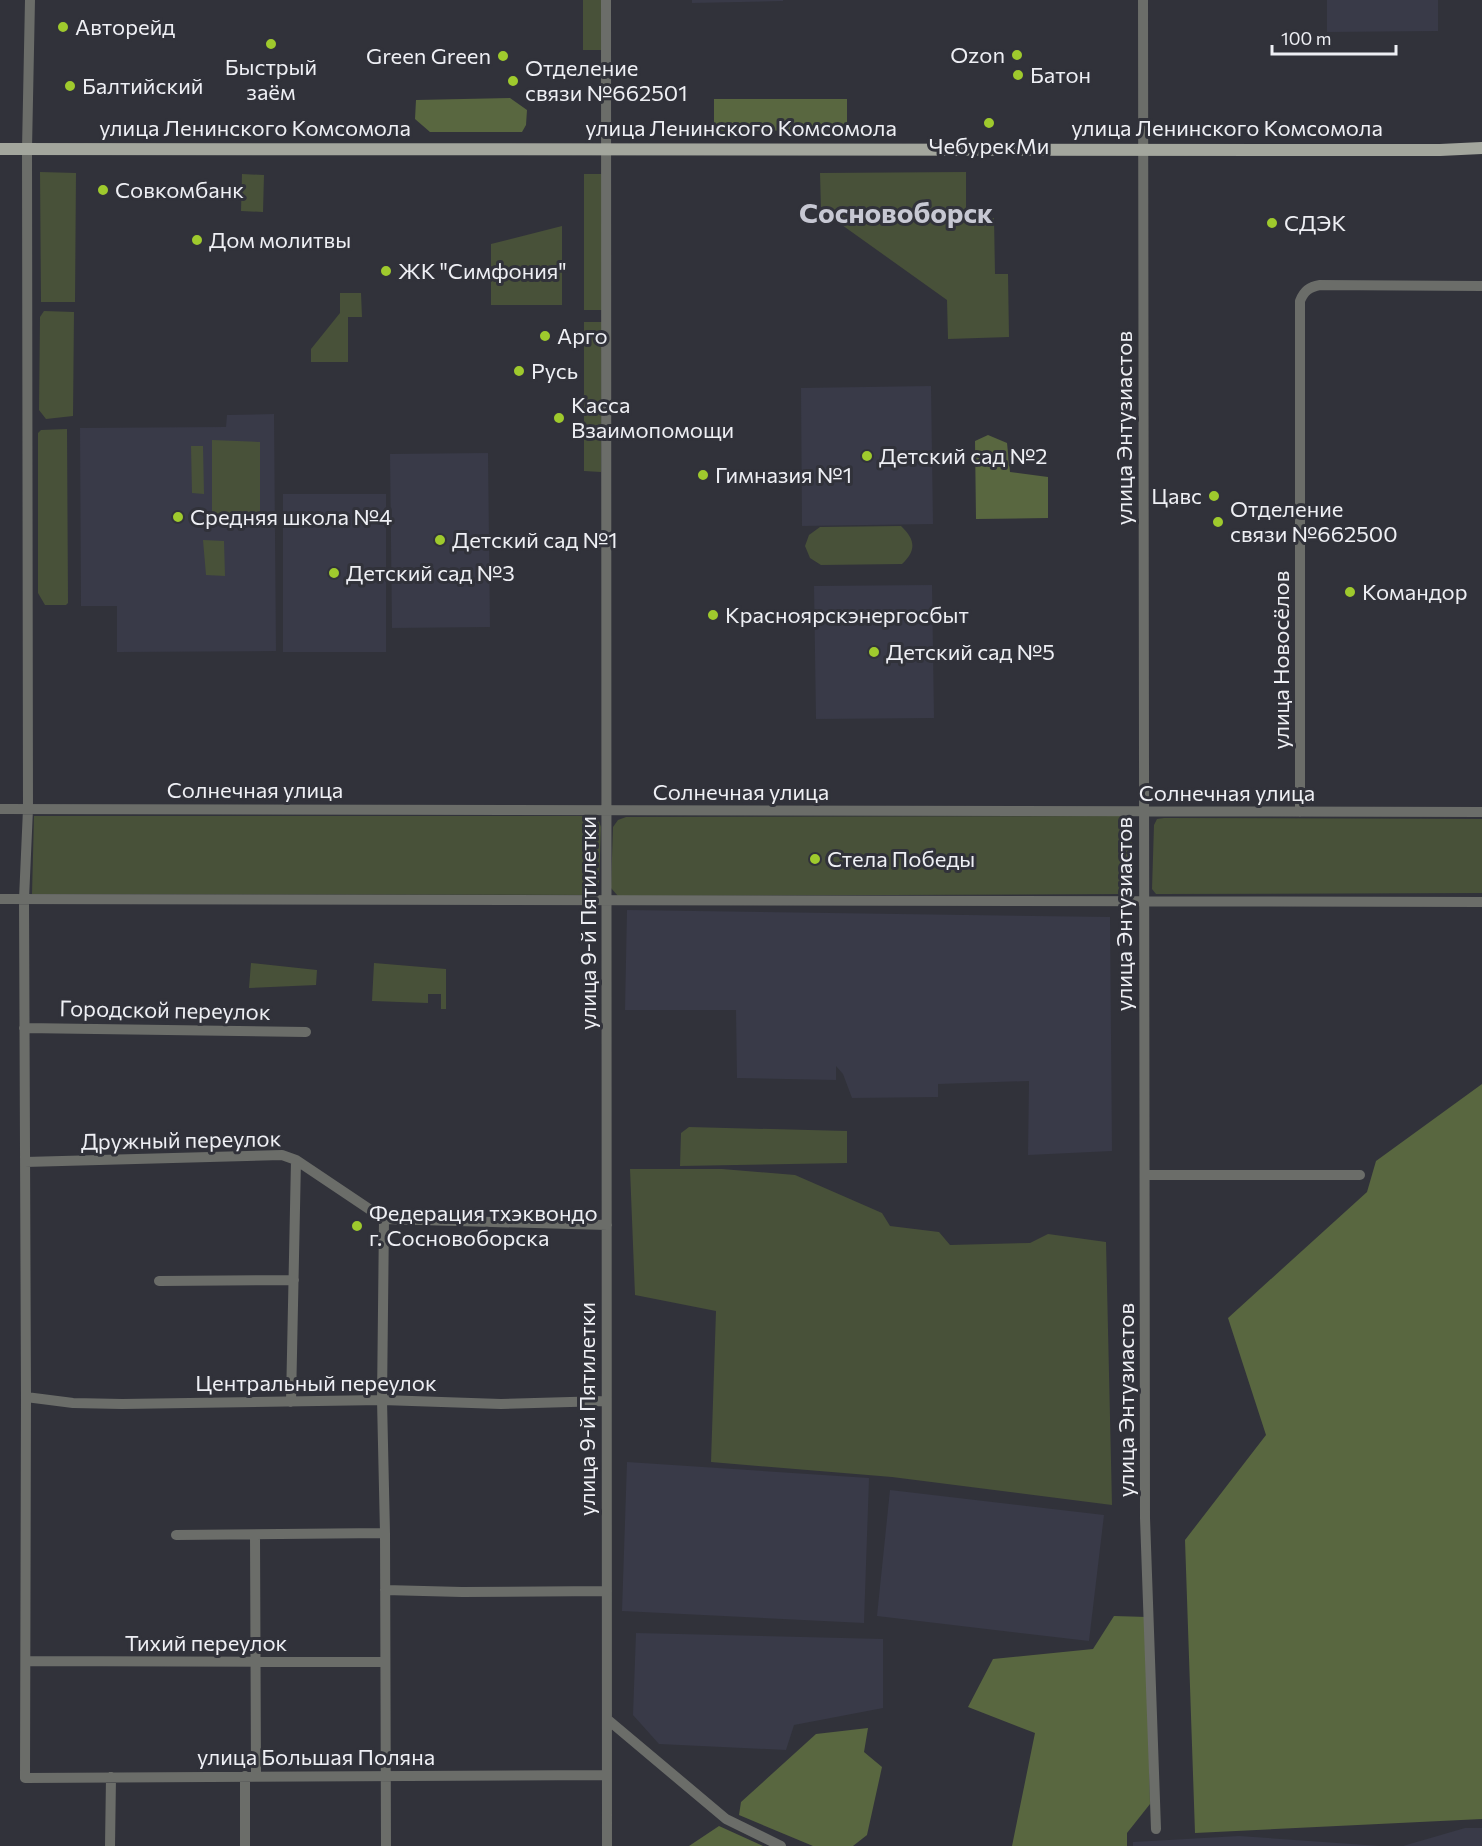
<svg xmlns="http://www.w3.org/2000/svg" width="1482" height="1846" viewBox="0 0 1482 1846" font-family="Commissioner,sans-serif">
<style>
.built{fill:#393a48}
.green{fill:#485139}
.forest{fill:#596740}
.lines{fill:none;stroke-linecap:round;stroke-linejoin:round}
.minor{stroke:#6b6d69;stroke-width:10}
.major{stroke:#a3a69d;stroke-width:12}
.poi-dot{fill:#9fca2d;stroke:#31323a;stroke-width:2}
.labels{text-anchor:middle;stroke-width:6;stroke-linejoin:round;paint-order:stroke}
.poi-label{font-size:22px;fill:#eeeff4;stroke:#31323a;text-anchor:start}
.street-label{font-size:22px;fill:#eeeff4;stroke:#31323a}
.district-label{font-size:28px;font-weight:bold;fill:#c7c8d3;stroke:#31323a}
</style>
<rect width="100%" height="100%" fill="#31323a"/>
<path class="built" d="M692,0H783V1L692,3Z
M1327,0H1438V31L1327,32Z
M931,386L933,524L802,526L801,388Z
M274,414L276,651L117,652V606H81L80,428L226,427L227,415Z
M488,453L490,627L392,628L390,454Z
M283,494H386V652H283Z
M932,585L934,718L816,719L814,586Z
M627,910L1110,917L1112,1151L1028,1155L1029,1081L938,1084V1097L852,1098L843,1074L836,1066V1080L737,1078L736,1010H625Z
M627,1462L869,1478L864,1623L622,1611Z
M890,1490L1104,1515L1089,1641L877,1616Z
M636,1633L883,1639V1708L794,1725L786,1750L659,1744L633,1715Z
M1465,1828H1482V1846H1403Z
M1239,1836L1380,1846H1133V1842Z"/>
<path class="green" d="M583,0H602L603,50H583Z
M40,172L76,173L75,302H41Z
M966,172V218H994L995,274H1008L1009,337L948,339L947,300L821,210L820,173Z
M242,174L264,175L263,212L241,211Z
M584,174H603L602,310H584Z
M562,226V305H491V244Z
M340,293H361L362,317H348V362H311V349L340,313Z
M44,311L74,312L73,416L46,419L39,410L40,317Z
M584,322H602L601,472L584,471Z
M67,429L68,603L66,605H45L38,593V433L41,430Z
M212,440L260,442V515H212Z
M191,446H203L204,494L192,493Z
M901,526C916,540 916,551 902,564L821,565L810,558L805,546L809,535L820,527Z
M203,540L224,541L225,576L206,575Z
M34,816H592L598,819L601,827L599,883L598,889L592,895L32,894Z
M1122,816L1132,822L1131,887L1123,894L618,896L611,888L613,827L618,820L626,817Z
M1164,818L1482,819V893L1156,894L1152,889L1154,825L1157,819Z
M251,963L317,970L316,985L249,988Z
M374,963L446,969V1009H441V994H428V1003L372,1001Z
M689,1127L847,1131V1163L680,1166L681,1133Z
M630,1169H722L795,1175L882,1213L890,1226L939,1232L950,1245L1030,1243L1048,1234L1106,1242L1112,1505L892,1477L711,1462L716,1311L635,1295Z"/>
<path class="forest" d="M510,98L527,110L526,125L522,132H430L415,119L416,100Z
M714,99H847V130L714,131Z
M988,435L1007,443L1010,472L1048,477V518L976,519L975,441Z
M1482,1084V1819L1195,1833L1185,1540L1266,1435L1228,1318L1367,1192L1376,1161Z
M1114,1616L1147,1617L1150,1804L1127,1833V1846H1012L1035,1733L968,1707L993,1659L1093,1649Z
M868,1728L864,1752L882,1767L867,1835L853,1846H813L739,1815L741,1802L816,1734Z
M719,1826L763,1846H689Z"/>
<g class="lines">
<path class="minor" d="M30,0L27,149L28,809L24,899L26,1397L25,1778L607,1775
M606,0L607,1846
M1143,0L1145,1518L1156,1829
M0,809L1482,812
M1300,812V301C1304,291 1309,287 1320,285L1482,286
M0,899L1482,902
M24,1028L306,1032
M25,1162L282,1155L296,1160L384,1219L607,1225
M1145,1175H1360
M384,1219L382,1400L385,1533L386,1846
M159,1281L294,1280
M26,1397L73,1403L122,1404L382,1400L501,1404L606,1401
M291,1402L296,1160
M176,1535L385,1533
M255,1535L256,1776
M385,1590L462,1592L607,1591
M26,1661L385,1662
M607,1719L726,1819L781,1846
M245,1776V1846
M110,1846L111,1777"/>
<path class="major" d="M0,149L1440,150L1482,148"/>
</g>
<g class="poi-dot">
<circle cx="63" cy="27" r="6"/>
<circle cx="271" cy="44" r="6"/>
<circle cx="1017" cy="55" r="6"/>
<circle cx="503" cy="56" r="6"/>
<circle cx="1018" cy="75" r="6"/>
<circle cx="513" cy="81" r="6"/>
<circle cx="70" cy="86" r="6"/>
<circle cx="989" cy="123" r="6"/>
<circle cx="103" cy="190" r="6"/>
<circle cx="1272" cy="223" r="6"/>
<circle cx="197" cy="240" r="6"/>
<circle cx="386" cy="271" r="6"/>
<circle cx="545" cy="336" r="6"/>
<circle cx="519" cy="371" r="6"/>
<circle cx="559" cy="418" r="6"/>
<circle cx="867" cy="456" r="6"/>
<circle cx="703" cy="475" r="6"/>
<circle cx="1214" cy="496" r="6"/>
<circle cx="178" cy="517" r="6"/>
<circle cx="1218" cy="522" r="6"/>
<circle cx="440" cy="540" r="6"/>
<circle cx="334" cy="573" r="6"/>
<circle cx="1350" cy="592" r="6"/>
<circle cx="713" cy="615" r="6"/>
<circle cx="874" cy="652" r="6"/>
<circle cx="815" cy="859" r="6"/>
<circle cx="357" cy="1226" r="6"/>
</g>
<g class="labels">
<g class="poi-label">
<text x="75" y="35">Авторейд</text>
<text x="1005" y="63" text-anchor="end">Ozon</text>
<text x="491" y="64" text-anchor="end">Green Green</text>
<text x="271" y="75" text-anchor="middle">Быстрый<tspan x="271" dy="25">заём</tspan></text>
<text x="525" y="76">Отделение<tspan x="525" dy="25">связи №662501</tspan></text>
<text x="1030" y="83">Батон</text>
<text x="82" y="94">Балтийский</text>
<text x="989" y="154" text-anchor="middle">ЧебурекМи</text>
<text x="115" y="198">Совкомбанк</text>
<text x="1284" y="231">СДЭК</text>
<text x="209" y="248">Дом молитвы</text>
<text x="398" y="279">ЖК "Симфония"</text>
<text x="557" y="344">Арго</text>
<text x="531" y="379">Русь</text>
<text x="571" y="413">Касса<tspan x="571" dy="25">Взаимопомощи</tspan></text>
<text x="879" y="464">Детский сад №2</text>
<text x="715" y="483">Гимназия №1</text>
<text x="1202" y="504" text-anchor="end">Цавс</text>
<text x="1230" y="517">Отделение<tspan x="1230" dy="25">связи №662500</tspan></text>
<text x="190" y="525">Средняя школа №4</text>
<text x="452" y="548">Детский сад №1</text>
<text x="346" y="581">Детский сад №3</text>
<text x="1362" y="600">Командор</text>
<text x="725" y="623">Красноярскэнергосбыт</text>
<text x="886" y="660">Детский сад №5</text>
<text x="827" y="867">Стела Победы</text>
<text x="369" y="1221">Федерация тхэквондо<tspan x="369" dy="25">г. Сосновоборска</tspan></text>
</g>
<g class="street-label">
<text x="255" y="136">улица Ленинского Комсомола</text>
<text x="741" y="136">улица Ленинского Комсомола</text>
<text x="1227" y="136">улица Ленинского Комсомола</text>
<text transform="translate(1124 428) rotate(-90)" y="8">улица Энтузиастов</text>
<text transform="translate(1281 660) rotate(-90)" y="8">улица Новосёлов</text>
<text x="255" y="798">Солнечная улица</text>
<text x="741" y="800">Солнечная улица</text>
<text x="1227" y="801">Солнечная улица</text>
<text transform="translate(1124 914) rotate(-90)" y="8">улица Энтузиастов</text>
<text transform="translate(588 923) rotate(-90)" y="8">улица 9-й Пятилетки</text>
<text transform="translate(165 1010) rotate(1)" y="8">Городской переулок</text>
<text transform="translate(181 1140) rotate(-1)" y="8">Дружный переулок</text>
<text x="316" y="1391">Центральный переулок</text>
<text transform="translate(1126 1400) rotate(-90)" y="8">улица Энтузиастов</text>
<text transform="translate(587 1409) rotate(-90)" y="8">улица 9-й Пятилетки</text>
<text x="206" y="1651">Тихий переулок</text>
<text x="316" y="1765">улица Большая Поляна</text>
</g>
<g class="district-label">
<text x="896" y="223">Сосновоборск</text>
</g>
</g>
<path d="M1272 45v9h124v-9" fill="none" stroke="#eeeff4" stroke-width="3"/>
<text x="1281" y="45" font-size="18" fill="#eeeff4" stroke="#31323a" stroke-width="4.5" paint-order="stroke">100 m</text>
</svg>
